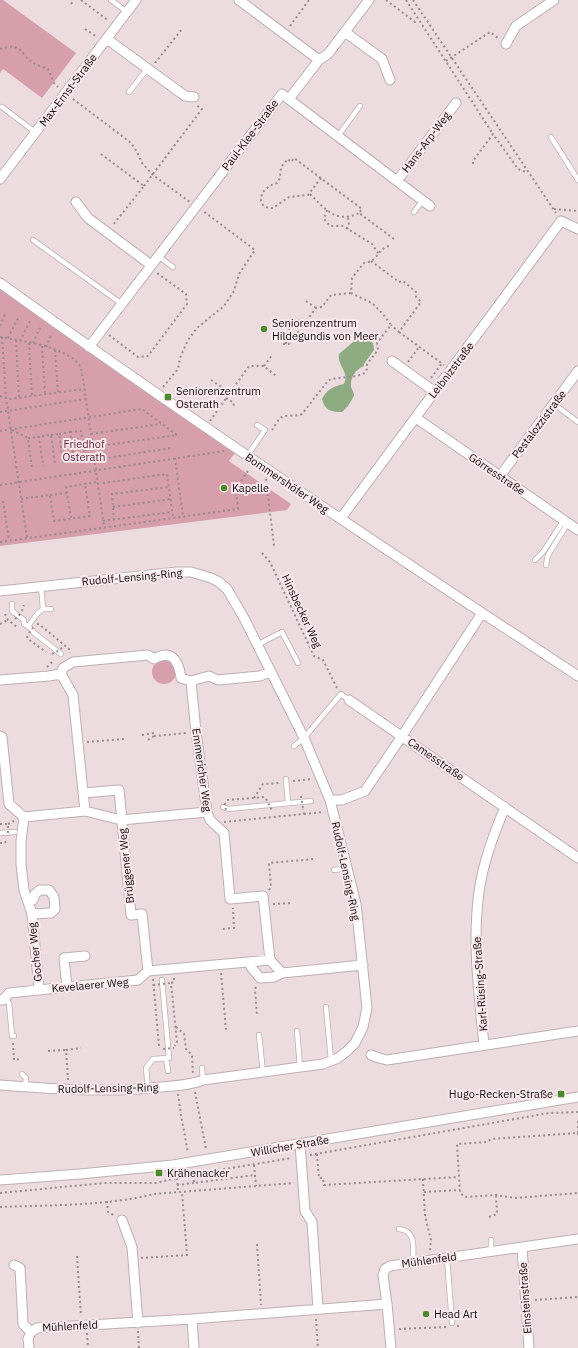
<svg xmlns="http://www.w3.org/2000/svg" width="578" height="1348" viewBox="0 0 578 1348" font-family="'IBM Plex Sans',sans-serif">
<style>
.green{fill:#d79eab}
.water{fill:#8dac81}
.lines{fill:none;stroke-linecap:round;stroke-linejoin:round}
.service-casing{stroke:#beafb2;stroke-width:6}
.minor-casing{stroke:#beafb2;stroke-width:11}
.path{stroke:#988c8e;stroke-width:2;stroke-dasharray:2 3;stroke-linecap:butt}
.service{stroke:#fff;stroke-width:4.5}
.minor{stroke:#fff;stroke-width:9}
.path-bridge{stroke:#988c8e;stroke-width:2;stroke-dasharray:2 3;stroke-linecap:butt}
.poi-dot{fill:#4c8b2b;stroke:#f9e9ec;stroke-width:1.5}
.labels{text-anchor:middle;stroke-width:4;stroke-linejoin:round;paint-order:stroke}
.street-label{font-size:11px;fill:#110c0d;stroke:#f9e9ec}
.poi-label{font-size:11px;fill:#110c0d;stroke:#f9e9ec;text-anchor:start}
.park-label{font-size:11px;fill:#642137;stroke:#f9e9ec}
</style>
<rect width="100%" height="100%" fill="#ecdcdf"/>
<path class="green" d="M0,0H3L76,53L42,98L3,69L0,73Z
M0,287L235,453L229,461L291,504L287,510L0,546Z
M152 672a12 12 0 1 1 24 0a12 12 0 1 1-24 0Z"/>
<path class="water" d="M359,337C369,337 374,340 374,350L364,364V366C356,369 350,377 351,387C352,390 354,392 354,396L348,406L342,412C330,412 325,410 322,399C327,389 334,386 344,384C350,372 337,366 339,354Z"/>
<g class="lines">
<g class="service-casing">
<path id="service" d="M111,0L127,12
M129,92L147,69
M2,107L35,132
M338,136L360,106
M551,137L578,180
M414,212L423,200
M33,240L122,304
M158,256L173,267
M554,404L578,422
M247,456L265,430L257,425
M535,560L543,552L564,520
M546,565L548,555L568,523
M41,586L43,609H51
M12,604V611L24,620V624L28,626
M43,609L38,613L28,626L33,631V632L61,654
M257,645L282,632L298,663
M294,746L304,738L341,694L349,700
M286,779L288,803
M223,807L228,809L311,801
M0,833L15,832
M334,870L347,868
M5,997L9,1003L12,1036H14
M326,1007L331,1060
M297,1031L300,1067
M259,1035L263,1073
M166,1058L168,1071
M202,1068L203,1080
M22,1074L26,1078L25,1087
M148,1089L146,1068L153,1059L169,1058L162,980
M399,1229C417,1231 413,1249 413,1262
M491,1240V1251
M447,1258L452,1323"/>
</g>
<g class="minor-casing">
<path id="minor" d="M239,0L319,60
M345,32L382,59L390,80
M107,39L185,96L194,97
M506,44L516,26L554,0
M289,99L319,60L328,54L369,0
M0,179L136,0
M397,181L456,103
M76,202L88,218L151,265
M0,283C189,419 383,548 578,676
M89,347L282,94L430,206
M392,361L435,392
M416,418L578,530
M500,476L578,371
M341,518L561,221L578,229
M0,591L177,572H191L211,578L219,582L227,589L244,618L304,738L330,800L356,904L367,1008L363,1027L355,1043L347,1051L338,1058L323,1064L203,1080C190,1085 176,1086 161,1087C108,1093 53,1089 0,1085
M61,674L73,695L85,811
M0,680L49,676L61,674L63,668L73,662L148,655L154,659C172,648 179,662 181,678L191,681L209,676L218,680L260,676L270,672
M191,681L196,732L207,812L210,820L224,833L230,899L263,896L270,960
M349,700L578,858
M0,736L2,737L9,804L24,817
M83,793L119,790L131,915L142,914L148,971
M330,800H342L365,791L402,736L482,613
M24,817L85,811L121,820L207,812
M24,817L21,841V864L24,890L32,914L39,989
M28,901L33,900L35,894L40,890H49L54,897L55,909L51,913L32,914
M251,962V967L260,978L274,977L282,973
M67,987L64,958L85,956
M0,1000H3L9,993L138,980L148,971L270,960L282,973L363,965
M484,1045C479,994 472,942 479,892C483,862 494,834 505,807
M371,1055L379,1058L387,1060L578,1031
M300,1144L305,1211L312,1222L318,1309
M0,1180L80,1174L173,1165L578,1097
M122,1220L132,1247L138,1323
M522,1247L529,1348
M14,1265L20,1268L23,1324L31,1332
M387,1304L391,1348
M192,1319L194,1348
M31,1332L37,1328L192,1319L387,1304L383,1275L385,1269L390,1266L578,1239
M29,1348L28,1339L31,1332"/>
</g>
<path class="path" d="M81,0L109,21
M386,0L415,22L418,20
M406,0L493,134
M413,0L556,213
M71,4L74,0
M290,26L309,0
M85,29L97,37
M0,49C22,42 19,53 33,63C37,65 44,67 48,69L54,83L58,87
M446,61L490,32L498,38
M155,63L182,29
M73,99L122,136L131,143L137,152L142,163L153,175L190,202
M101,154L144,186L113,225
M473,164V161L493,134L518,169L526,172L528,171
M321,178L308,195L289,197L273,208H268L263,205L261,201L262,193L269,186L277,183L280,178L281,167L288,159L291,162L294,158L362,209L359,213L394,239
M144,186L202,109L196,105
M310,194C325,209 336,224 359,213
M554,209L578,211
M327,210L324,219L330,226H343L356,234L372,244L378,253
M347,229L349,226L348,217
M371,261L399,282L403,281L416,292V297L421,302L399,332L391,325
M306,301L316,308
M0,326L6,312
M399,332L444,365
M109,335L138,357L148,356L187,304L186,294L157,273
M0,337C22,341 66,346 80,366C82,369 82,374 83,378L104,527
M2,337L6,397L27,538
M8,338L19,316
M16,340L19,397
M20,341L30,321
M29,343L32,395
M33,343L40,328
M283,344H289L316,308L322,307L331,295L351,293
M286,344V333L295,320H307
M42,346L45,394
M46,347L52,333
M55,350L58,392
M408,362L419,347
M264,366L273,354
M431,378L442,363
M211,380L230,393
M163,387L178,369L180,358L188,340L197,328L224,306L234,291L239,274L255,250L203,211
M0,396L10,399L84,389
M226,398L234,403L233,408
M0,412L86,399
M210,421L249,366H264L276,376
M12,430L28,438L32,469
M272,430C275,426 278,419 282,417C288,414 296,417 302,414L327,382L331,379L357,376L365,373L367,369V364L378,350L377,343L391,325L383,314L372,303L351,293L352,278L364,263C366,262 369,262 371,261C377,258 380,248 389,246
M0,431L142,409L177,435
M70,432L81,431L86,461
M59,434L70,432L74,461
M91,434L161,424
M51,435L59,434L63,463
M37,437L51,435L55,464
M28,438L39,437L43,466
M93,447L177,435
M175,458L183,516
M94,460L171,448
M266,479L274,546
M103,483L167,474L173,517
M0,485L224,451
M50,495L67,493
M21,499L50,495L54,521L90,516L85,484
M3,501L9,540
M113,507L171,499
M71,518L66,487L97,482
M114,520L112,494L169,487
M103,521L172,512
M0,542L238,509L236,489L249,469
M262,553L270,562L314,656L323,660L337,688
M22,611L24,605
M5,614L8,620L18,628
M0,624L8,620
M37,624H39L69,649L70,653
M27,636L28,639L46,652
M47,667L53,661
M142,735L154,733V736L187,733
M148,740L154,736
M87,742L124,739
M293,781L312,779
M254,798L263,784L280,783
M227,800L265,797L266,799
M304,814L324,812
M224,822L304,814L303,809
M0,824H8V825
M8,824L14,821
M0,843H5L7,840
M269,890L271,887L269,863L314,859
M273,904L292,903
M223,929L234,928L233,908
M221,973L226,1030
M174,978V982L171,983L177,1043L175,1046
M153,979L159,1046L161,1048
M256,987L255,989L257,1016
M176,1027L184,1034L186,1049L192,1055L193,1074
M13,1043L14,1060L20,1059L21,1060
M48,1051L66,1050
M68,1080L66,1050L81,1048
M195,1092L206,1149H207
M178,1094L181,1115L188,1153
M578,1133V1121
M578,1135V1133L491,1139L487,1142L457,1144L460,1193L465,1197L496,1195L515,1198L578,1193
M317,1154L319,1178H323L324,1185L458,1177
M310,1155L549,1113L578,1112
M254,1165L256,1186
M177,1178L178,1192
M423,1179L425,1216L431,1240L430,1251
M194,1180V1183L255,1175
M177,1185L194,1183
M424,1192L460,1190
M0,1193L104,1183H156L194,1174L292,1158
M107,1201L108,1212L115,1216
M0,1207C50,1205 107,1206 154,1194L294,1183
M489,1217L497,1214L496,1195
M257,1244L261,1305
M77,1256L81,1316
M141,1258L187,1255L182,1192
M535,1300L578,1297
M316,1319L318,1348
M457,1326H462
M399,1329L446,1327
M138,1331L139,1348
M87,1333L88,1348"/>
<use href="#service" class="service"/>
<use href="#minor" class="minor"/>
<path class="path-bridge" d="M15,619L22,612
M29,633L35,625
M52,654L60,650L63,646
M301,796L303,809
M266,799L273,812
M225,803L226,811
M8,826V835
M153,985L171,983
M163,1049L174,1048"/>
</g>
<g class="poi-dot">
<circle cx="264" cy="329" r="4"/>
<rect x="164" y="393" width="8" height="8" rx="2"/>
<circle cx="224" cy="488" r="4"/>
<rect x="557" y="1090" width="8" height="8" rx="2"/>
<rect x="155" y="1169" width="8" height="8" rx="2"/>
<circle cx="426" cy="1314" r="4"/>
</g>
<g class="labels">
<g class="street-label">
<text transform="translate(68 90) rotate(-53)" y="4">Max-Ernst-Straße</text>
<text transform="translate(250 135) rotate(-53)" y="4">Paul-Klee-Straße</text>
<text transform="translate(426 142) rotate(-53)" y="4">Hans-Arp-Weg</text>
<text transform="translate(451 370) rotate(-53)" y="4">Leibnizstraße</text>
<text transform="translate(539 424) rotate(-53)" y="4">Pestalozzistraße</text>
<text transform="translate(497 474) rotate(34)" y="4">Görresstraße</text>
<text transform="translate(287 483) rotate(34)" y="4">Bommershöfer Weg</text>
<text transform="translate(132 577) rotate(-5)" y="4">Rudolf-Lensing-Ring</text>
<text transform="translate(302 611) rotate(65)" y="4">Hinsbecker Weg</text>
<text transform="translate(436 759) rotate(35)" y="4">Camesstraße</text>
<text transform="translate(202 770) rotate(82)" y="4">Emmericher Weg</text>
<text transform="translate(126 866) rotate(-96)" y="4">Brüggener Weg</text>
<text transform="translate(346 871) rotate(78)" y="4">Rudolf-Lensing-Ring</text>
<text transform="translate(35 952) rotate(-96)" y="4">Gocher Weg</text>
<text transform="translate(480 984) rotate(-94)" y="4">Karl-Rüsing-Straße</text>
<text transform="translate(90 985) rotate(-5)" y="4">Kevelaerer Weg</text>
<text transform="translate(108 1088) rotate(-1)" y="4">Rudolf-Lensing-Ring</text>
<text transform="translate(290 1146) rotate(-10)" y="4">Willicher Straße</text>
<text transform="translate(429 1260) rotate(-8)" y="4">Mühlenfeld</text>
<text transform="translate(525 1298) rotate(-94)" y="4">Einsteinstraße</text>
<text transform="translate(70 1326) rotate(-3)" y="4">Mühlenfeld</text>
</g>
<g class="poi-label">
<text x="272" y="327">Seniorenzentrum<tspan x="272" dy="13">Hildegundis von Meer</tspan></text>
<text x="176" y="395">Seniorenzentrum<tspan x="176" dy="13">Osterath</tspan></text>
<text x="232" y="492">Kapelle</text>
<text x="553" y="1098" text-anchor="end">Hugo-Recken-Straße</text>
<text x="167" y="1177">Krähenacker</text>
<text x="434" y="1318">Head Art</text>
</g>
<g class="park-label">
<text x="84" y="448">Friedhof<tspan x="84" dy="13">Osterath</tspan></text>
</g>
</g>
</svg>
